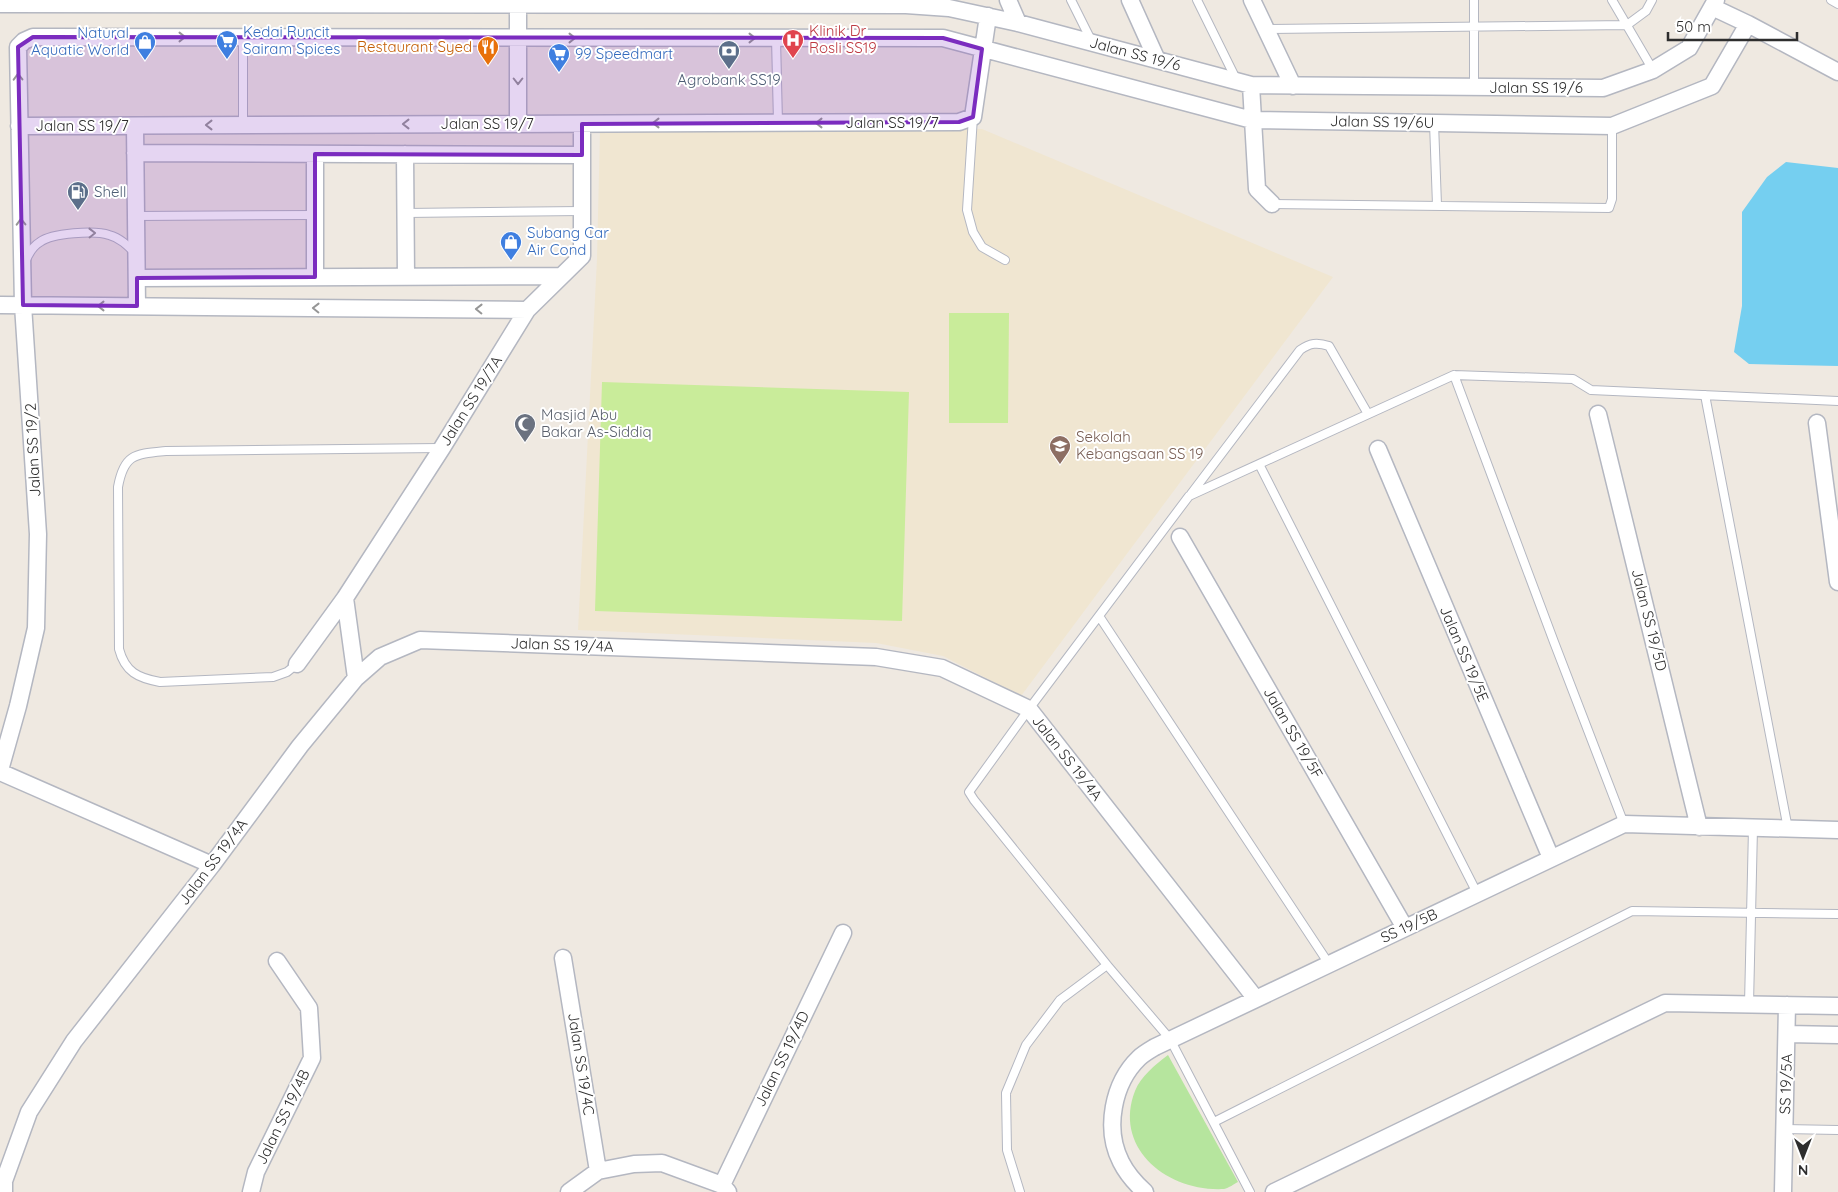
<svg xmlns="http://www.w3.org/2000/svg" width="1838" height="1192" viewBox="0 0 1838 1192" font-family="Quicksand,sans-serif">
<style>
.education{fill:#f0e6d1}
.green{fill:#b6e59e}
.pitch{fill:#c9ec9a}
.water{fill:#75cff0}
.lines{fill:none;stroke-linecap:round;stroke-linejoin:round}
.lane-casing{stroke:#b4b7c1;stroke-width:10}
.street-casing{stroke:#b4b7c1;stroke-width:19}
.lane{stroke:#fff;stroke-width:8}
.street{stroke:#fff;stroke-width:16}
.oneway{stroke:#969696}
.marked{fill:#7b2cbf;fill-opacity:0.2;stroke:#7b2cbf;stroke-width:4;stroke-linejoin:round}
.labels{text-anchor:middle;stroke-width:4;stroke-linejoin:round;paint-order:stroke}
.health-label{font-size:15px;fill:#be3a42;stroke:#fff;text-anchor:start}
.shop-label{font-size:15px;fill:#366cbe;stroke:#fff;text-anchor:start}
.food-label{font-size:15px;fill:#c56008;stroke:#fff;text-anchor:end}
.street-label{font-size:15px;fill:#2e2e2e;stroke:#fff}
.service-label{font-size:15px;fill:#4e5e75;stroke:#fff}
.worship-label{font-size:15px;fill:#5b616d;stroke:#fff;text-anchor:start}
.education-label{font-size:15px;fill:#785e54;stroke:#fff;text-anchor:start}
</style>
<rect width="100%" height="100%" fill="#efe9e1"/>
<path class="education" d="M982,129L1333,277L1021,696L943,656L876,643L578,630L597,259L600,130Z"/>
<path class="green" d="M1168,1055L1238,1182C1234,1184 1229,1188 1224,1189C1166,1192 1113,1147 1135,1091C1141,1076 1155,1065 1168,1055Z"/>
<path class="pitch" d="M949,313H1009L1008,423H949Z
M602,382L909,392L902,621L595,611Z"/>
<path class="water" d="M1786,162L1838,168V366L1749,364L1734,352L1742,306V212L1767,177Z"/>
<g class="lines">
<g class="lane-casing">
<path id="lane" d="M1071,0L1091,40
M1197,0L1236,79
M1612,0L1653,70
M1831,0L1838,4
M1266,29L1627,25L1646,11L1652,0
M243,37V125
M776,38L778,123
M1474,87V0
M973,117L967,210L973,232L982,247L1005,260
M1434,123L1437,205
M1272,204L1609,208L1612,199V126
M406,213L582,211
M135,216L315,215
M26,260C29,253 33,246 40,242C52,233 95,230 109,235C120,238 127,245 135,253
M1454,375L1554,642L1624,824
M1705,395L1788,829
M1259,464L1477,893
M1191,494L1300,350C1310,343 1317,342 1329,346L1368,414
M1099,616L1329,964
M297,664L287,672L273,677L160,682C138,678 125,672 119,649L118,487C124,454 135,454 166,451L440,448
M1749,1004L1753,828
M1214,1122L1632,911L1838,914
M1784,1129L1838,1130
M1020,1192L1007,1150L1006,1093L1026,1045L1060,1000L1107,965
M1250,1192L1170,1039L1107,965L974,800L969,792L1029,709L1189,496L1454,375L1573,379L1591,390L1838,401"/>
</g>
<g class="street-casing">
<path id="street" d="M1008,0L1018,23
M1130,0L1157,60
M1252,0L1293,86
M0,4L906,5L949,8L1018,23L1251,85L1603,88L1653,70L1689,48L1716,0
M1712,7L1748,24L1838,72
M1251,85L1257,189L1272,204
M518,124V0
M19,126L959,122L973,117L988,16
M135,126L137,306
M135,153L582,155
M315,154V277
M405,154L406,277
M137,278L561,276
M0,305L527,310
M1598,414L1699,827
M1817,423L1838,582
M1378,449L1551,858
M1180,537L1405,928
M345,598L356,678
M297,664L345,598L442,448L527,310L582,256V124
M0,770L18,706L36,628L38,534L23,305L18,47L24,41L33,37L943,38L1252,120L1612,126L1712,86L1748,24
M0,772L212,865
M563,958L598,1171
M1787,1034L1838,1035
M722,1185L843,933
M4,1192V1181L29,1112L74,1041L212,865L300,746L356,678L380,657L420,640L876,657L942,668L1029,709L1256,999
M251,1192L256,1172L312,1058L309,1008L277,961
M569,1192L598,1171L634,1164L662,1163L722,1185L728,1192
M1145,1192C1135,1183 1127,1174 1121,1162C1104,1129 1113,1083 1139,1058C1143,1054 1150,1050 1155,1047L1624,824L1838,830
M1274,1192L1665,1003L1838,1006
M1783,1192L1787,1005"/>
</g>
<use href="#lane" class="lane"/>
<use href="#street" class="street"/>
</g>
<defs><path id="oneway-chevron" d="M-2-3.5L2.5 0L-2 3.5" fill="none" stroke-width="1.6" stroke-linecap="round" stroke-linejoin="round" transform="scale(1.25)"/></defs>
<g class="oneway">
<use href="#oneway-chevron" transform="translate(182 37)"/>
<use href="#oneway-chevron" transform="translate(572 38)"/>
<use href="#oneway-chevron" transform="translate(752 38)"/>
<use href="#oneway-chevron" transform="translate(18 77) rotate(-91)"/>
<use href="#oneway-chevron" transform="translate(518 81) rotate(90)"/>
<use href="#oneway-chevron" transform="translate(656 123) rotate(180)"/>
<use href="#oneway-chevron" transform="translate(819 123) rotate(180)"/>
<use href="#oneway-chevron" transform="translate(406 124) rotate(180)"/>
<use href="#oneway-chevron" transform="translate(209 125) rotate(180)"/>
<use href="#oneway-chevron" transform="translate(21 222) rotate(-91)"/>
<use href="#oneway-chevron" transform="translate(92 233) rotate(-1)"/>
<use href="#oneway-chevron" transform="translate(101 306) rotate(-180)"/>
<use href="#oneway-chevron" transform="translate(316 308) rotate(-179)"/>
<use href="#oneway-chevron" transform="translate(479 309) rotate(-179)"/>
</g>
<path class="marked" d="M33,37L943,38L982,49L973,117L959,122L582,124V155L315,154V277L137,278V306L23,305L18,47Z"/>
<defs>
<g id="hospital-pin" transform="scale(1.125)"><path d="M0 17L-7.5 6A9.5 9.5 0 1 1 7.5 6Z" fill="#e0444e" stroke="#fff"/><path d="M-5-5h3v3.5h4V-5h3V5h-3V1.5h-4V5h-3Z" fill="#fff"/></g>
<g id="supermarket-pin" transform="scale(1.125)"><path d="M0 17L-7.5 6A9.5 9.5 0 1 1 7.5 6Z" fill="#3f7fe0" stroke="#fff"/><path d="M-6-5.5h2.5l.6 2H6L4.5 2H-2.5L-4.4-4H-6ZM-1.5 3.2a1.3 1.3 0 1 0 .1 0ZM3 3.2a1.3 1.3 0 1 0 .1 0Z" fill="#fff"/></g>
<g id="shop-pin" transform="scale(1.125)"><path d="M0 17L-7.5 6A9.5 9.5 0 1 1 7.5 6Z" fill="#3f7fe0" stroke="#fff"/><path d="M-5-2.5h2.3a2.7 3.5 0 0 1 5.4 0H5L5.5 6h-11ZM-1.5-2.5h3a1.5 2.3 0 0 0-3 0Z" fill="#fff"/></g>
<g id="restaurant-pin" transform="scale(1.125)"><path d="M0 17L-7.5 6A9.5 9.5 0 1 1 7.5 6Z" fill="#e8710a" stroke="#fff"/><path d="M-5-6h1v4h1v-4h1v4h1v-4h1v5L-1.5 .5V6h-2V.5L-5-1ZM5-6V6H3V1.5H1.5Q1.5-4 5-6Z" fill="#fff"/></g>
<g id="bank-pin" transform="scale(1.125)"><path d="M0 17L-7.5 6A9.5 9.5 0 1 1 7.5 6Z" fill="#5c6f8a" stroke="#fff"/><path d="M-6-4H6V4H-6ZM0-2.3a2.3 2.3 0 1 0 0 4.6a2.3 2.3 0 1 0 0-4.6Z" fill="#fff"/></g>
<g id="fuel-pin" transform="scale(1.125)"><path d="M0 17L-7.5 6A9.5 9.5 0 1 1 7.5 6Z" fill="#5c6f8a" stroke="#fff"/><path d="M-5.5-6h7V0h2V4h1.3V-2.5L3-4.5l.8-.8L6-3V5H2.5V1h-1V6h-7ZM-4.2-4.7v3.2H.2V-4.7Z" fill="#fff"/></g>
<g id="mosque-pin" transform="scale(1.125)"><path d="M0 17L-7.5 6A9.5 9.5 0 1 1 7.5 6Z" fill="#6b7280" stroke="#fff"/><path d="M3.5-4.9A6 6 0 1 0 3.5 4.9A5 5 0 1 1 3.5-4.9Z" fill="#fff"/></g>
<g id="school-pin" transform="scale(1.125)"><path d="M0 17L-7.5 6A9.5 9.5 0 1 1 7.5 6Z" fill="#8d6e63" stroke="#fff"/><path d="M0-5L7-2L0 1L-7-2ZM-4 1L0 2.5L4 1V4Q0 6-4 4Z" fill="#fff"/></g>
</defs>
<g fill-rule="evenodd">
<use href="#hospital-pin" x="793" y="40"/>
<use href="#supermarket-pin" x="227" y="41"/>
<use href="#shop-pin" x="145" y="42"/>
<use href="#restaurant-pin" x="488" y="47"/>
<use href="#bank-pin" x="729" y="51"/>
<use href="#supermarket-pin" x="559" y="54"/>
<use href="#fuel-pin" x="78" y="192"/>
<use href="#shop-pin" x="511" y="242"/>
<use href="#mosque-pin" x="525" y="424"/>
<use href="#school-pin" x="1060" y="446"/>
</g>
<g class="labels">
<g class="health-label">
<text x="809" y="36">Klinik Dr<tspan x="809" dy="17">Rosli SS19</tspan></text>
</g>
<g class="shop-label">
<text x="243" y="37">Kedai Runcit<tspan x="243" dy="17">Sairam Spices</tspan></text>
<text x="129" y="38" text-anchor="end">Natural<tspan x="129" dy="17">Aquatic World</tspan></text>
<text x="575" y="59">99 Speedmart</text>
<text x="527" y="238">Subang Car<tspan x="527" dy="17">Air Cond</tspan></text>
</g>
<g class="food-label">
<text x="472" y="52">Restaurant Syed</text>
</g>
<g class="street-label">
<text transform="translate(1135 54) rotate(15)" y="5">Jalan SS 19/6</text>
<text x="1536" y="93">Jalan SS 19/6</text>
<text transform="translate(1382 122) rotate(1)" y="5">Jalan SS 19/6U</text>
<text x="892" y="128">Jalan SS 19/7</text>
<text x="487" y="129">Jalan SS 19/7</text>
<text x="82" y="131">Jalan SS 19/7</text>
<text transform="translate(471 401) rotate(-58)" y="5">Jalan SS 19/7A</text>
<text transform="translate(33 450) rotate(-93)" y="5">Jalan SS 19/2</text>
<text transform="translate(1649 620) rotate(76)" y="5">Jalan SS 19/5D</text>
<text transform="translate(562 645) rotate(2)" y="5">Jalan SS 19/4A</text>
<text transform="translate(1464 654) rotate(67)" y="5">Jalan SS 19/5E</text>
<text transform="translate(1293 733) rotate(60)" y="5">Jalan SS 19/5F</text>
<text transform="translate(1067 758) rotate(52)" y="5">Jalan SS 19/4A</text>
<text transform="translate(213 862) rotate(-53)" y="5">Jalan SS 19/4A</text>
<text transform="translate(1409 926) rotate(-25)" y="5">SS 19/5B</text>
<text transform="translate(782 1059) rotate(-64)" y="5">Jalan SS 19/4D</text>
<text transform="translate(581 1064) rotate(81)" y="5">Jalan SS 19/4C</text>
<text transform="translate(1786 1084) rotate(-88)" y="5">SS 19/5A</text>
<text transform="translate(283 1117) rotate(-64)" y="5">Jalan SS 19/4B</text>
</g>
<g class="service-label">
<text x="729" y="85">Agrobank SS19</text>
<text x="94" y="197" text-anchor="start">Shell</text>
</g>
<g class="worship-label">
<text x="541" y="420">Masjid Abu<tspan x="541" dy="17">Bakar As-Siddiq</tspan></text>
</g>
<g class="education-label">
<text x="1076" y="442">Sekolah<tspan x="1076" dy="17">Kebangsaan SS 19</tspan></text>
</g>
</g>
<g transform="translate(1803 1157) rotate(180)" stroke="#ffffff" stroke-width="4" paint-order="stroke">
<path d="M0-4L9 19L0 12L-9 19Z" fill="#2e2e2e"/>
<text y="-8" font-size="14" font-weight="bold" text-anchor="middle" fill="#2e2e2e">N</text>
</g>
<path d="M1668 32v8h129v-8" fill="none" stroke="#2e2e2e" stroke-width="2.5"/>
<text x="1676" y="32" font-size="15" fill="#2e2e2e" stroke="#ffffff" stroke-width="4" paint-order="stroke">50 m</text>
</svg>
